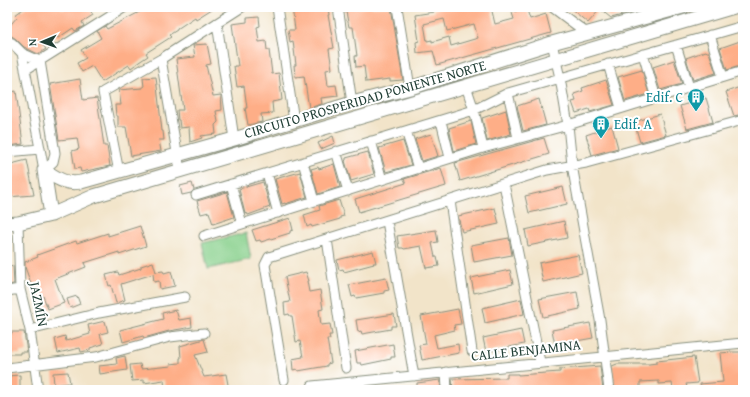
<svg xmlns="http://www.w3.org/2000/svg" width="750" height="397" viewBox="0 0 750 397" font-family="'Gentium Book Plus',serif">
<style>
.green{fill:#88d08c;stroke:#548660}
.building{fill:#feae87;fill-rule:evenodd}
.lines{fill:none;stroke-linecap:round;stroke-linejoin:round}
.street-casing{stroke:#88907e;stroke-width:11}
.secondary-casing{stroke:#88907e;stroke-width:15}
.street{stroke:#fff;stroke-width:9}
.secondary{stroke:#fff;stroke-width:13}
.labels{text-anchor:middle;stroke-width:4;stroke-linejoin:round;paint-order:stroke}
.culture-label{font-size:14px;fill:#0d838f;stroke:#fff;text-anchor:end}
.street-label{font-size:14px;fill:#1f3d34;stroke:#fff}
</style>
<rect width="100%" height="100%" fill="#fff"/>
<filter id="ink" filterUnits="userSpaceOnUse"><feTurbulence type="fractalNoise" baseFrequency=".025" numOctaves="2"/><feDisplacementMap in="SourceGraphic" scale="8" xChannelSelector="R" yChannelSelector="G"/><feConvolveMatrix kernelMatrix="1 2 1 2 8 2 1 2 1" color-interpolation-filters="sRGB"/></filter>
<filter id="wash" filterUnits="userSpaceOnUse"><feTurbulence type="fractalNoise" baseFrequency=".012" numOctaves="4" result="noise"/><feDisplacementMap in="SourceGraphic" scale="16" xChannelSelector="R" yChannelSelector="G"/><feGaussianBlur stdDeviation="0.9" result="paint"/><feColorMatrix in="noise" values="0 0 0 0 0 0 0 0 0 0 0 0 0 0 0 0 0 1.4 0 .05"/><feComposite in="paint" operator="in"/></filter>
<g filter="url(#wash)">
<rect width="100%" height="100%" fill="#f2e4c9"/>
<path class="green" d="M246,233L251,259L208,269L202,243Z"/>
<g id="blocks">
<path class="building" d="M26,7H60L62,10L68,7H88L93,15L82,22L84,26L75,31L73,28L58,38L56,35L42,44L46,49L38,54L24,47L16,39L7,33V29L17,17L15,15Z
M149,7H215L196,19L195,17L177,29V30L169,35L171,37L146,53L148,56L139,62L131,68L129,65L102,82L92,66L82,72L77,63L86,58L81,50L101,38L97,31L105,26L107,29Z
M292,7H328L329,15H328L334,48L329,49L332,69L326,70L328,86L336,85L338,96L321,98L322,104L309,108L304,76L295,77L294,65H296L293,41L290,42L288,30H295Z
M345,7H357V8L391,7L403,80L390,81V79L366,82L364,66L356,67L355,56H357L353,27H349Z
M441,7H491L495,24L514,19L512,13L516,12L515,7H526L530,19L546,14L551,33L437,65L433,51L417,53L416,42L419,41L415,15L434,12L433,10L442,8ZM444,19L447,31L474,24L478,38L451,46L449,37L432,42V40L427,41L424,24Z
M569,7H632L637,11L611,18L600,9L588,23Z
M259,17L260,26L257,27L259,42L266,41L267,50H269L272,74L279,73L282,100L272,102L273,113L261,114L262,122L248,125L245,108H247L244,86L237,87L234,66H238L232,24L247,22V18Z
M743,40V65L727,70L720,48Z
M207,44L211,64L206,65L213,96L221,95L222,110L216,111L218,122L215,125L216,134L201,136L202,138L190,142L189,127L180,128L179,120H178L177,110H183L176,59L195,57L193,45Z
M706,51L707,52H709L716,73L693,80L686,58Z
M674,60L682,84L660,90L653,67Z
M642,70L649,94L625,101L618,77Z
M156,77L162,131H163L164,140H159L161,151L131,156L126,127H118V116H116L115,105H121L119,90L142,88V87H144L143,78Z
M80,79L83,100L97,98L104,146H107L110,166L81,172L80,168L75,169L72,151L79,149L77,138L59,140L50,84Z
M606,80L614,105L590,112L589,109L576,113L572,102L576,101L574,94L583,91L582,88Z
M743,86V114L734,116L726,92Z
M16,91L23,144L9,146V143L7,144V93Z
M706,98L713,122L687,129L680,106Z
M539,99L546,125L523,131L517,106Z
M506,110L511,134L487,141L482,118Z
M660,114L666,135L640,142L634,122Z
M471,121L476,144L454,151L449,128Z
M612,126L618,148L592,155L586,135Z
M431,134L438,156L422,161L415,139Z
M333,136L335,143L321,149L318,143Z
M544,138L549,154L460,181L455,163Z
M403,141L411,165L386,172L379,148Z
M368,152L374,174L351,181L345,161L346,160V158Z
M27,160L34,195L7,197V165Z
M334,164L340,187L318,194L311,169L318,167L319,169Z
M441,168L446,186L359,212L355,199L406,183L404,179Z
M300,172L307,197L285,204V203L282,204L275,179Z
M263,182L270,207L248,215L247,213L245,214L239,189Z
M192,183L194,190L191,193L182,195L180,186Z
M563,187L567,204L529,213L525,196Z
M227,192L234,217L213,224L209,212L201,214L197,201Z
M339,200L344,216L340,217V219L312,227L311,225L307,227L304,215L320,210L319,206Z
M495,208L499,224L462,232L458,216Z
M290,218L293,230L290,231V233L261,242L260,240L256,241L252,230Z
M564,221L567,238L528,246L525,230Z
M140,226L146,246L119,255V252L84,263L86,267L55,279L64,303L48,309L43,296L36,298L25,267V262L38,257L37,255L76,241L77,243L108,233V236Z
M436,230L438,242L432,243L435,257H437L439,266L426,268L421,246L404,249L403,248H399L397,236Z
M509,238L512,255L474,262L471,245Z
M373,251L376,263H373L374,264L344,272L343,269L339,270L337,260Z
M578,255L582,273L543,282L539,263Z
M153,262L156,272L163,271L164,273L171,271L175,286L160,289L159,281L154,282L153,274L121,284L125,300L116,303L111,285L109,286L106,275L118,272L119,275L141,268V266Z
M13,266L14,284L7,285V268Z
M510,270L513,284L474,293L471,278Z
M306,272L309,281H307L309,292L320,290L323,309L319,310L321,325L330,324L332,335H329L330,339H327L331,363L327,364V366L298,371L297,369L293,370L292,359L303,357L300,341L296,342L292,316H290L289,314L285,315L284,303L290,302L285,277Z
M386,278L389,290L384,291V293L356,298L355,296L352,297L349,285Z
M577,292L580,309L543,317L539,299Z
M77,296L80,304L70,308L67,299Z
M521,299L524,314L485,323L482,308Z
M458,309L461,324L454,325L455,330L434,335L437,348L458,344L459,353L422,360L419,345L426,344L421,316Z
M176,310L179,320L191,318L192,327L169,331L144,338L143,336L123,342L120,330L163,319L162,313Z
M394,314L396,326H391V329L362,334L361,331L358,332L356,320Z
M105,321L108,332L100,334L103,344L90,348V350L81,352L80,348L58,353L55,339L65,336L66,341L90,334L88,325Z
M590,323L593,338L555,345L552,330Z
M521,330L524,344L486,352L483,338Z
M11,332H24L27,352H20V354H7V335H11Z
M204,339L208,352L195,355L204,377L226,374L229,390H165L164,380L144,383V380L132,381L130,365L140,364L141,369L171,366L170,364L180,363V358H181L180,346Z
M393,344L395,357H391V359L362,365L361,363H357L355,351Z
M731,352H743V390H701L700,384L723,382L720,353Z
M125,356L127,370L100,374L99,366L117,364L116,358Z
M694,357L698,383L686,384L687,387L673,389L672,383L659,384V381L640,382V390H615L612,366L617,364H649L657,363V361Z
M600,366L603,390H512V387H496V390H453L452,379L507,378V374H518V375L560,372V369Z
M68,372L70,383L54,385L53,373Z
M20,375V390H7V376Z
M440,380L441,390H417V383Z"/>
</g>
</g>
<g filter="url(#ink)">
<use href="#blocks" fill-opacity="0" stroke="#88907e" stroke-width="1"/>
<g class="lines">
<g class="street-casing">
<path id="street" d="M277,7L294,121
M338,7L352,103
M397,7L410,88
M552,7L588,34
M217,23L234,139
M710,35L723,77
M7,41L12,43L22,53L40,61L55,153L53,162L44,170
M552,43L560,78L568,125L572,165L600,320L609,390
M676,45L689,87
M22,53L44,170
M643,54L656,98
M161,59L180,170
M608,64L621,108
M25,70L125,7
M466,86L474,110L483,148
M508,93L518,138
M441,121L450,158
M406,131L418,168
M371,141L382,180
M336,151L348,191
M7,152L40,149
M303,162L314,201
M119,172L103,92L161,59L242,7
M267,173L278,213
M231,184L242,224
M504,184L540,362
M196,195L474,110L508,93L743,26
M450,201L472,351
M387,221L414,376
M18,223L20,289L30,330L38,390
M204,236L483,148L568,125L743,71
M327,239L346,368
M7,291L20,289
M30,330L99,313L185,297
M7,368L96,357L170,337L204,333
M446,372L447,390
M284,380L265,265L269,257L547,170L586,163L743,120
M312,386L743,343"/>
</g>
<g class="secondary-casing">
<path id="secondary" d="M44,170C57,178 65,185 81,182L234,139L352,103L410,88L552,43L683,7
M44,170L51,215
M7,224L18,223L51,215L94,196L734,7"/>
</g>
<use href="#street" class="street"/>
<use href="#secondary" class="secondary"/>
</g>
</g>
<defs>
<g id="building-pin" transform="scale(0.9)"><path d="M0 17L-7.5 6A9.5 9.5 0 1 1 7.5 6Z" fill="#0f9aa8" stroke="#fff"/><path d="M-4-6H4V6H1V3H-1V6H-4ZM-2.5-4.3h1.7v1.8h-1.7ZM.8-4.3h1.7v1.8H.8ZM-2.5-1h1.7V.8h-1.7ZM.8-1h1.7V.8H.8Z" fill="#fff"/></g>
</defs>
<g fill-rule="evenodd">
<use href="#building-pin" x="696" y="97"/>
<use href="#building-pin" x="601" y="124"/>
</g>
<g class="labels">
<g class="culture-label">
<text x="683" y="102">Edif. C</text>
<text x="614" y="129" text-anchor="start">Edif. A</text>
</g>
<g class="street-label">
<text transform="translate(365 99) rotate(-16)" y="5">CIRCUITO PROSPERIDAD PONIENTE NORTE</text>
<text transform="translate(39 304) rotate(79)" y="5">JAZMÍN</text>
<text transform="translate(526 350) rotate(-6)" y="5">CALLE BENJAMINA</text>
</g>
</g>
<rect width="750" height="397" fill="none" stroke="#fff" stroke-width="24"/>
<g transform="translate(42 42) rotate(268)" stroke="#ffffff" stroke-width="3" paint-order="stroke">
<path d="M0-3L7 15L0 10L-7 15Z" fill="#1f3d34"/>
<text y="-6" font-size="11" font-weight="bold" text-anchor="middle" fill="#1f3d34">N</text>
</g>
</svg>
